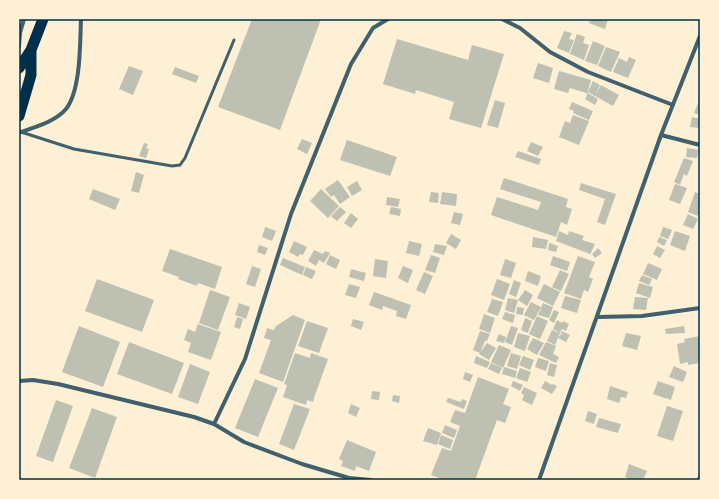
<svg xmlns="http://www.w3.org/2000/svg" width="719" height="499" viewBox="0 0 719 499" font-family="Ubuntu,sans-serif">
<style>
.building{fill:#bec0b2}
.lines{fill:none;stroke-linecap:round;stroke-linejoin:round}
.service{stroke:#3f606c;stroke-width:3}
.minor{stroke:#3f606c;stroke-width:4}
.trunk{stroke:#003049;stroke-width:11}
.neatline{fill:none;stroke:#003049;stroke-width:1.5}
</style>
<rect width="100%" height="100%" fill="#fdf0d5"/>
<path class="building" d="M252,19H321L280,130L218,107Z
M590,19H608L605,29L589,23Z
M564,31L572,33L569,39L574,40L569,53L557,48Z
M577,34L585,37L583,43L589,45L584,60L570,54Z
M397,39L468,60L472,45L504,54L481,128L449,119L454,102L416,90L415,94L383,84Z
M593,41L605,46L597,65L585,61Z
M606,47L620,52L611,72L598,66Z
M629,57L636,60L628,78L613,72L619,58L627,62Z
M538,63L553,68L549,83L533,78Z
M129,66L143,71L133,95L119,89Z
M175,67L199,76L196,83L172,74Z
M559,71L591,80L587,95L586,93L570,88L568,93L554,89Z
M593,81L600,85L595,96L588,92Z
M601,85L619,95L613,106L595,96Z
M588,93L598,99L595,105L585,99Z
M700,98V115L694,113Z
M495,100L505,103L498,128L487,125Z
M572,102L593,111L589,120L573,113L574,111L569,109Z
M573,115L589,121L579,145L559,137L565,121L570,123Z
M692,117L700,119V128L690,127Z
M302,139L312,143L307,154L297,149Z
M347,140L397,157L390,176L340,160Z
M531,142L543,147L538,156L527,151Z
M144,143L148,144L146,148L149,149L146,158L139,156Z
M687,148L699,150L697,158L686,157Z
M518,151L541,159L539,165L515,157Z
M684,158L693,161L687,176L684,174L680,185L674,182Z
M136,172L144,175L139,193L131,191Z
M504,178L568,199L566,207L572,209L567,225L561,222L556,237L491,215L497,197L538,210L541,202L500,189Z
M338,180L350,197L340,204L334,195L331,197L325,189Z
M357,181L362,190L352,196L347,187Z
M581,183L616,194L605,225L597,222L605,199L579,190Z
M675,184L687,188L680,204L669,200Z
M93,189L120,199L115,210L89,199Z
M321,189L339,206L328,218L310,201Z
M431,192L439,193L438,203L429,202Z
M442,192L457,194L456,206L440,204Z
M695,192L700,194V212L698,216L688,212Z
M387,197L400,199L398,207L386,205Z
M340,207L346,212L337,221L331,216Z
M391,207L401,209L400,216L389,214Z
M454,212L463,214L460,225L451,223Z
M351,213L358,219L351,228L344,223Z
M688,214L698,219L693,229L683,225Z
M265,227L276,231L272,241L262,237Z
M663,227L672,230L668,239L660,236Z
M559,231L568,235L569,231L584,236L582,240L595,244L590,255V254L556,241Z
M675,231L690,236L685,251L670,245Z
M451,234L461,240L456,249L446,243Z
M533,237L548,240L546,249L532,247Z
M659,237L667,240L664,246L657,242Z
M294,241L307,247L303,255L300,254L298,257L289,252Z
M409,241L422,244L419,256L406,253Z
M549,243L558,246L556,252L548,250Z
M435,244L447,246L444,255L433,252Z
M259,245L268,248L265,255L257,252Z
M657,246L665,250L660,258L653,254Z
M598,248L602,253L595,258L592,254Z
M170,249L222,267L215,289L198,283L197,286L178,279L179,277L162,271Z
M314,250L323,254L325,251L330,253L324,263L319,260L316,266L308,261Z
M330,255L340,260L336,269L326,264Z
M431,255L440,258L435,273L425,270Z
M553,256L570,262L567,271L550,265Z
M578,256L595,262L589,277L593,279L588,292L584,290L581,299L564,293Z
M283,258L305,267L302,275L280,265Z
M375,259L388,261L386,278L373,276Z
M505,259L516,263L511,278L500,275Z
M648,263L662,269L657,280L643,274Z
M252,266L261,269L255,287L246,284Z
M403,266L413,270L408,283L398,278Z
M306,267L316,271L312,279L303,275Z
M351,269L366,273L364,281L349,277Z
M560,270L569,274L561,291L552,287Z
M528,271L541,276L538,286L525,281Z
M424,272L433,276L425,294L416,290Z
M642,275L652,279L649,285L639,281Z
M97,279L154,300L142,332L85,311Z
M497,279L510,284L504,300L491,295Z
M514,280L521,283L516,297L509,294Z
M639,283L653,287L650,298L636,293Z
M349,284L360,287L356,298L345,295Z
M544,284L560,292L553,306L537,298Z
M210,290L230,297L218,330L199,323Z
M525,290L533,295L527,306L518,300Z
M374,292L411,305L406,319L396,316L397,311L383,306L382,310L369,305Z
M565,296L581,300L577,313L561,308Z
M635,297L648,298L646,310L633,309Z
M508,298L518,300L514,313L505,310Z
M492,299L503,302L498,316L487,312Z
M531,302L541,307L534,320L524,315Z
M239,303L250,307L246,319L235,315Z
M543,303L553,307L549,318L538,315Z
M517,307L524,308L523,315L516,314Z
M554,310L559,312L554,323L549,320Z
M505,312L515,315L513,323L502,319Z
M484,314L495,318L490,333L479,329Z
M293,315L305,320L283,382L259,373L271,340L264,338L267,328L274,330L276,326Z
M537,316L548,321L540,339L529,334Z
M237,317L243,319L240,329L234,327Z
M525,318L532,321L528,333L521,330Z
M353,319L364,322L361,330L351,326Z
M557,320L562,323L563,321L569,324L566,331L562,329L560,333L553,329Z
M307,321L328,328L319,353L298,346Z
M198,324L221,332L211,360L188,352L191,343L184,340L188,329L195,332Z
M79,326L120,342L103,387L62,372Z
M511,326L518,328L512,345L505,342Z
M684,326L685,333L666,334L665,329Z
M552,330L560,333L555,345L547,341Z
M480,331L490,334L487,341H485L480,353L473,350Z
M562,331L570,335L566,342L558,338L561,334L563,335L561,333Z
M518,333L530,336L525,351L514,347Z
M626,333L641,336L637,350L622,346Z
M499,334L506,337L504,343L496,341Z
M700,336V363L688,365V362L680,364L677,344L685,342L684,339Z
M533,338L544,343L537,355L527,349Z
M129,342L184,363L172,394L117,374Z
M546,342L556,346L553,354L559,357L556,363L539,355Z
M487,343L496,348L489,360L479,354Z
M499,345L511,350L503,368L491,362Z
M295,353L310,358L311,353L328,359L315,395L309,393L315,395L313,402L307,400L306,405L283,397L287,385L284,384Z
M511,353L521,356L517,369L507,366Z
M476,356L490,362L487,368L474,363Z
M523,356L534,360L530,370L519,365Z
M538,358L549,361L546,371L535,367Z
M491,363L502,368L499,374L488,369Z
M550,363L557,365L554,377L547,375Z
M190,364L210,372L198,404L178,397Z
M674,366L687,372L683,382L669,377Z
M504,367L517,371L515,378L502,374Z
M520,368L531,372L527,382L516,378Z
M465,372L473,375L470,382L463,379Z
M478,377L509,389L503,404L511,407L505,423L497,420L475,480H445L431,475L442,448L451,451L460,426L450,422L455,410L465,413Z
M255,379L278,388L258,437L235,428Z
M513,381L523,385L520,391L511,386Z
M545,381L552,385L553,384L557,386L552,394L541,388Z
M658,381L675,387L671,400L653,394Z
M610,386L628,392L626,398L621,397L619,403L607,399Z
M524,387L537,393L532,405L522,400L524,395L521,393Z
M372,391L380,392L379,400L371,399Z
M393,395L400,396L399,403L392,401Z
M448,398L461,402L462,399L467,401L464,409L446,402Z
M56,400L73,406L53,462L36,456Z
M294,404L310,409L294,450L279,444Z
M351,404L360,408L356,417L348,413Z
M667,406L683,411L673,441L657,436Z
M92,408L117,417L95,478L69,468Z
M588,411L597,414L594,424L585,421Z
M599,418L621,424L618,433L596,427Z
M445,425L457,430L454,438L442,433Z
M428,428L441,433L437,445L423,441Z
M441,435L453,440L450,449L438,444Z
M347,440L376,452L369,471L356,466L355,471L341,466L343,461L339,459Z
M629,464L647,471L643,480H633L625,477Z"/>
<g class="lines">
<path class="service" d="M21,132L74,149L172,166L180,165L185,158L234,40"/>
<path class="minor" d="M502,19L520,28L550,52L588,72L673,105
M19,46L20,33L24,19
M19,133C34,127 55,122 66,109C81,90 80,43 81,19
M661,135L700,145
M598,317L642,316L700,308
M19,381L33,380L58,384L194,417L214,424L244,442L302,464L349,478L371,480
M214,424L245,359L291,214L351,64L373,28L388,19
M539,480L661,135L700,36
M699,480L700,477"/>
<path class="trunk" d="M19,68L31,50L43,19
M19,116L31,75V50"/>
</g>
<rect width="719" height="499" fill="none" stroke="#fdf0d5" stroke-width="40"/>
<rect x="20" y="20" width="679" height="459" class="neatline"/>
</svg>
